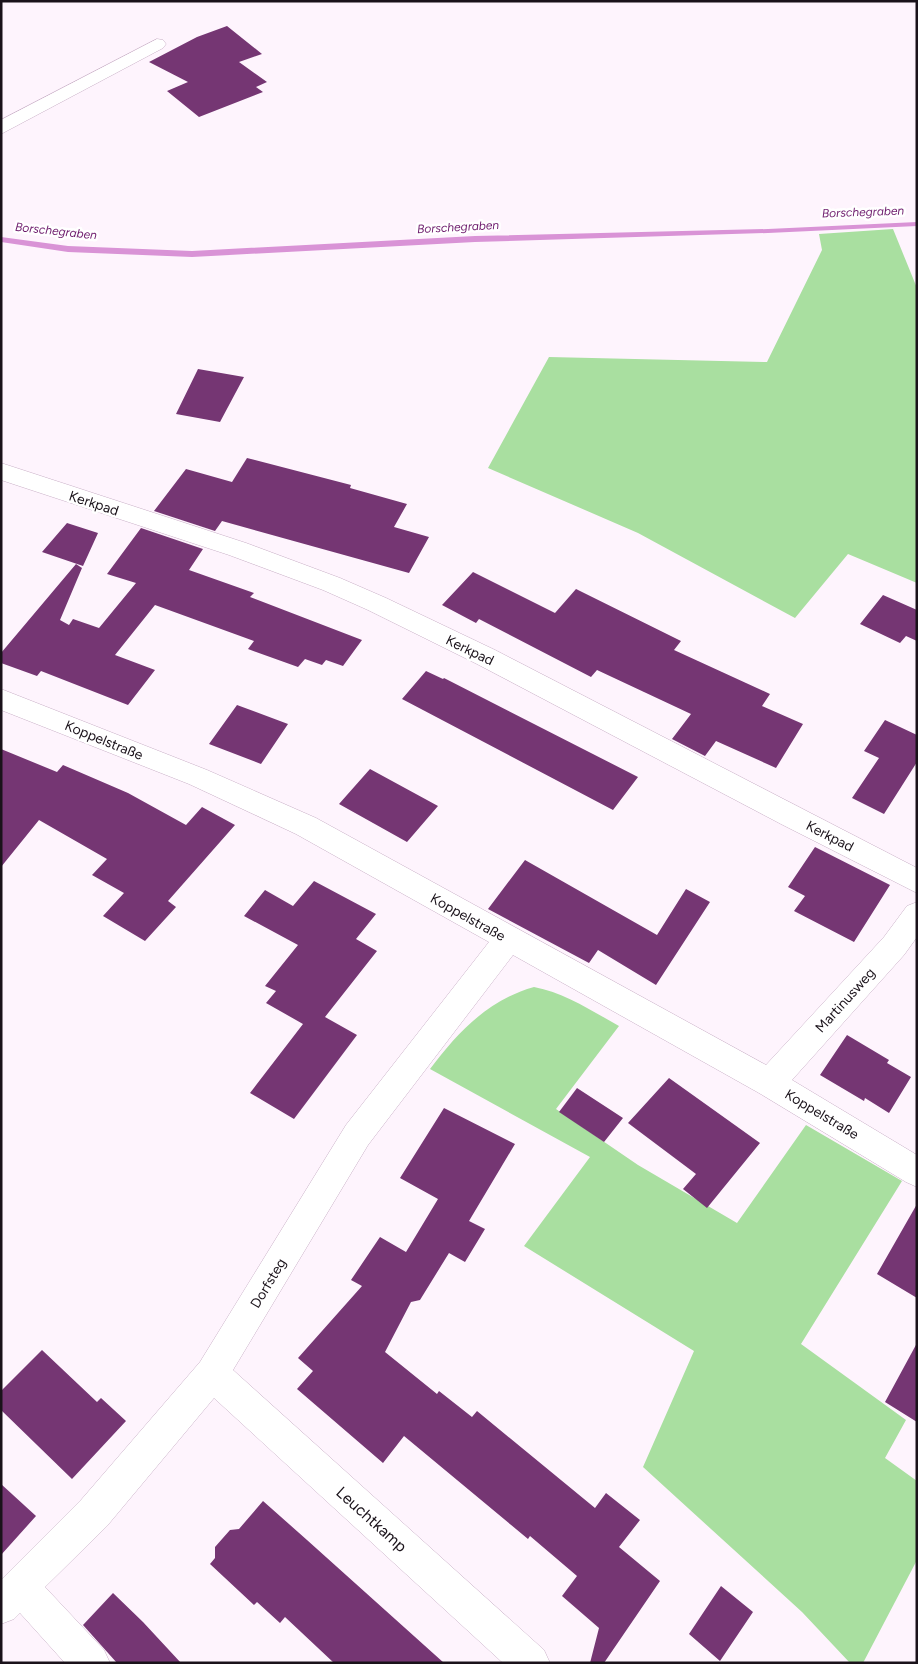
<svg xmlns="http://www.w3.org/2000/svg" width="918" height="1664" viewBox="0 0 918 1664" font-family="Figtree,sans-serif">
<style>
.green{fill:#a9dfa0}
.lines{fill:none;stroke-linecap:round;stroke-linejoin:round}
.stream{fill:#d993d6;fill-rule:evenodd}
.building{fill:#753673}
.minor-casing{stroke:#c9b0c7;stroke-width:1}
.minor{fill:#fff;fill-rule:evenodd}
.labels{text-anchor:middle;stroke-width:5;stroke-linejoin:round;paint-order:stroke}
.far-water-label{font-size:12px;font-style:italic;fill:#6d1a6c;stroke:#fff}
.street-label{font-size:14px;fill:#1a121a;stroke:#fff}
.near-street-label{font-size:16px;fill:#1a121a;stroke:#fff}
</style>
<rect width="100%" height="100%" fill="#fef4fd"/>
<path class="green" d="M893,229L917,288V583L848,554L795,618L638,533L488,468L549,357L767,362L822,250L819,234Z
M534,987C565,993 592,1011 619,1026L556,1109L638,1165L737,1223L806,1125L902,1181L801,1344L906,1420L885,1458L917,1481V1560L863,1663H850L802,1612L643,1467L694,1351L524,1246L590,1157L430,1069C458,1032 488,1000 534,987Z"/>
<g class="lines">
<path class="stream" d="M917,222V226L768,233L475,242L192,257L68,252L1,242V237L68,246L192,251L475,236L768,229Z"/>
</g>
<path class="building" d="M227,26L262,54L239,62L267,82L256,87L263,92L199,117L167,91L188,82L149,62L197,37Z
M198,369L244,377L220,422L176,414Z
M247,458L351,485L350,488L407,504L394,527L429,537L409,573L222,521L215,531L154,511L186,469L232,482Z
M67,523L98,533L83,566L42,552Z
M141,528L203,549L189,570L254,593L250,597L362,640L343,666L326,660L322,665L305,659L298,667L248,649L254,641L155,605L115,655L155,670L128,705L41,671L37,676L1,663V653L76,564L82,568L60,620L69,625L73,619L99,628L136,583L107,574Z
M473,572L555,613L576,589L681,641L674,650L770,694L762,706L803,724L776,768L716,741L705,756L672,739L691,714L597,670L591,677L479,619L476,623L442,605Z
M883,595L917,610V641L906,636L900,643L860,624Z
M426,671L443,679L444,678L638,777L613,810L402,699Z
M237,705L288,724L261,764L209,744Z
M885,720L917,735V762L884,814L852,798L879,758L864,751Z
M1,749L57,772L63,765L128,793L186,825L202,807L235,825L168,901L176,907L145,941L103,916L124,893L92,875L107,859L39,820L1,867Z
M370,769L438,806L407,842L339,804Z
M815,847L890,885L854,942L794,911L805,896L788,887Z
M525,860L657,935L686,889L710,902L656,985L598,950L589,963L488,909Z
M314,881L376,914L356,939L377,951L325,1017L357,1035L294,1119L250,1093L303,1024L266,1003L276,991L265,986L298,945L244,916L265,890L293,906Z
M847,1035L889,1060L887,1063L911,1077L889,1113L865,1098L864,1101L820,1075Z
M669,1078L760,1143L707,1208L683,1189L696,1174L628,1123Z
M577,1088L623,1118L604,1142L559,1112Z
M444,1108L515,1144L469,1221L485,1229L465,1262L449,1253L420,1300L411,1302L385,1352L437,1394L439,1391L472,1417L477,1411L595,1508L606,1493L640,1520L619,1547L660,1581L604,1663H590L599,1628L562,1596L577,1576L530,1536L528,1539L404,1436L383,1463L297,1389L313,1371L298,1358L362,1286L351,1280L380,1237L406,1252L438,1199L400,1178Z
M917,1204V1298L877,1274Z
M917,1343V1422L885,1402Z
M42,1350L97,1402L101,1398L126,1421L72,1479L1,1410V1391Z
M1,1484L36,1516L1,1555Z
M263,1501L307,1540L444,1663H334L285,1617L280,1623L257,1602L254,1605L210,1564L215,1558V1547L230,1530L239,1529Z
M721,1586L753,1612L720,1661L689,1634Z
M113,1593L143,1622L181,1663H117L83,1625Z"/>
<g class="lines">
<g class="minor-casing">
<path id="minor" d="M157,39L163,40L166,44L163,48L1,134V120Z
M1,463L246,543L340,578L386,598L495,650L917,868V893L781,824L477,664L368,610L323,590L229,555L1,480Z
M1,689L207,770L316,818L766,1065L884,937L907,906L917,902V937L904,955L792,1080L917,1155V1187L906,1182L759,1093L513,955L368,1145L233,1370L544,1650L550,1663H503L214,1398L107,1526L45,1587L104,1650L110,1663H65L20,1613L14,1619L1,1624V1580L81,1500L200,1362L346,1125L489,942L296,834L189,784L1,710Z"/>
</g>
<use href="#minor" class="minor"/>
</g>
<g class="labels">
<g class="far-water-label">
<text transform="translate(863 212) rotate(-2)" y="4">Borschegraben</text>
<text transform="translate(458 227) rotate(-3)" y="4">Borschegraben</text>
<text transform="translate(56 231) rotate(6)" y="4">Borschegraben</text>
</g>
<g class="street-label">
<text transform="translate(94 503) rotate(18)" y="5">Kerkpad</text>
<text transform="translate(470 650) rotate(26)" y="5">Kerkpad</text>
<text transform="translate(104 740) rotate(22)" y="5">Koppelstraße</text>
<text transform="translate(830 836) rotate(27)" y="5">Kerkpad</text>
<text transform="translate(468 917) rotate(29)" y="5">Koppelstraße</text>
<text transform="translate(845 1000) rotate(-48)" y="5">Martinusweg</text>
<text transform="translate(822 1114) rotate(31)" y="5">Koppelstraße</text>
<text transform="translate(268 1283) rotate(-59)" y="5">Dorfsteg</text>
</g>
<g class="near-street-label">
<text transform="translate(372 1519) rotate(42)" y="6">Leuchtkamp</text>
</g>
</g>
<rect width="918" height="1664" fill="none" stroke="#1a121a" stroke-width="5"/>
</svg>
